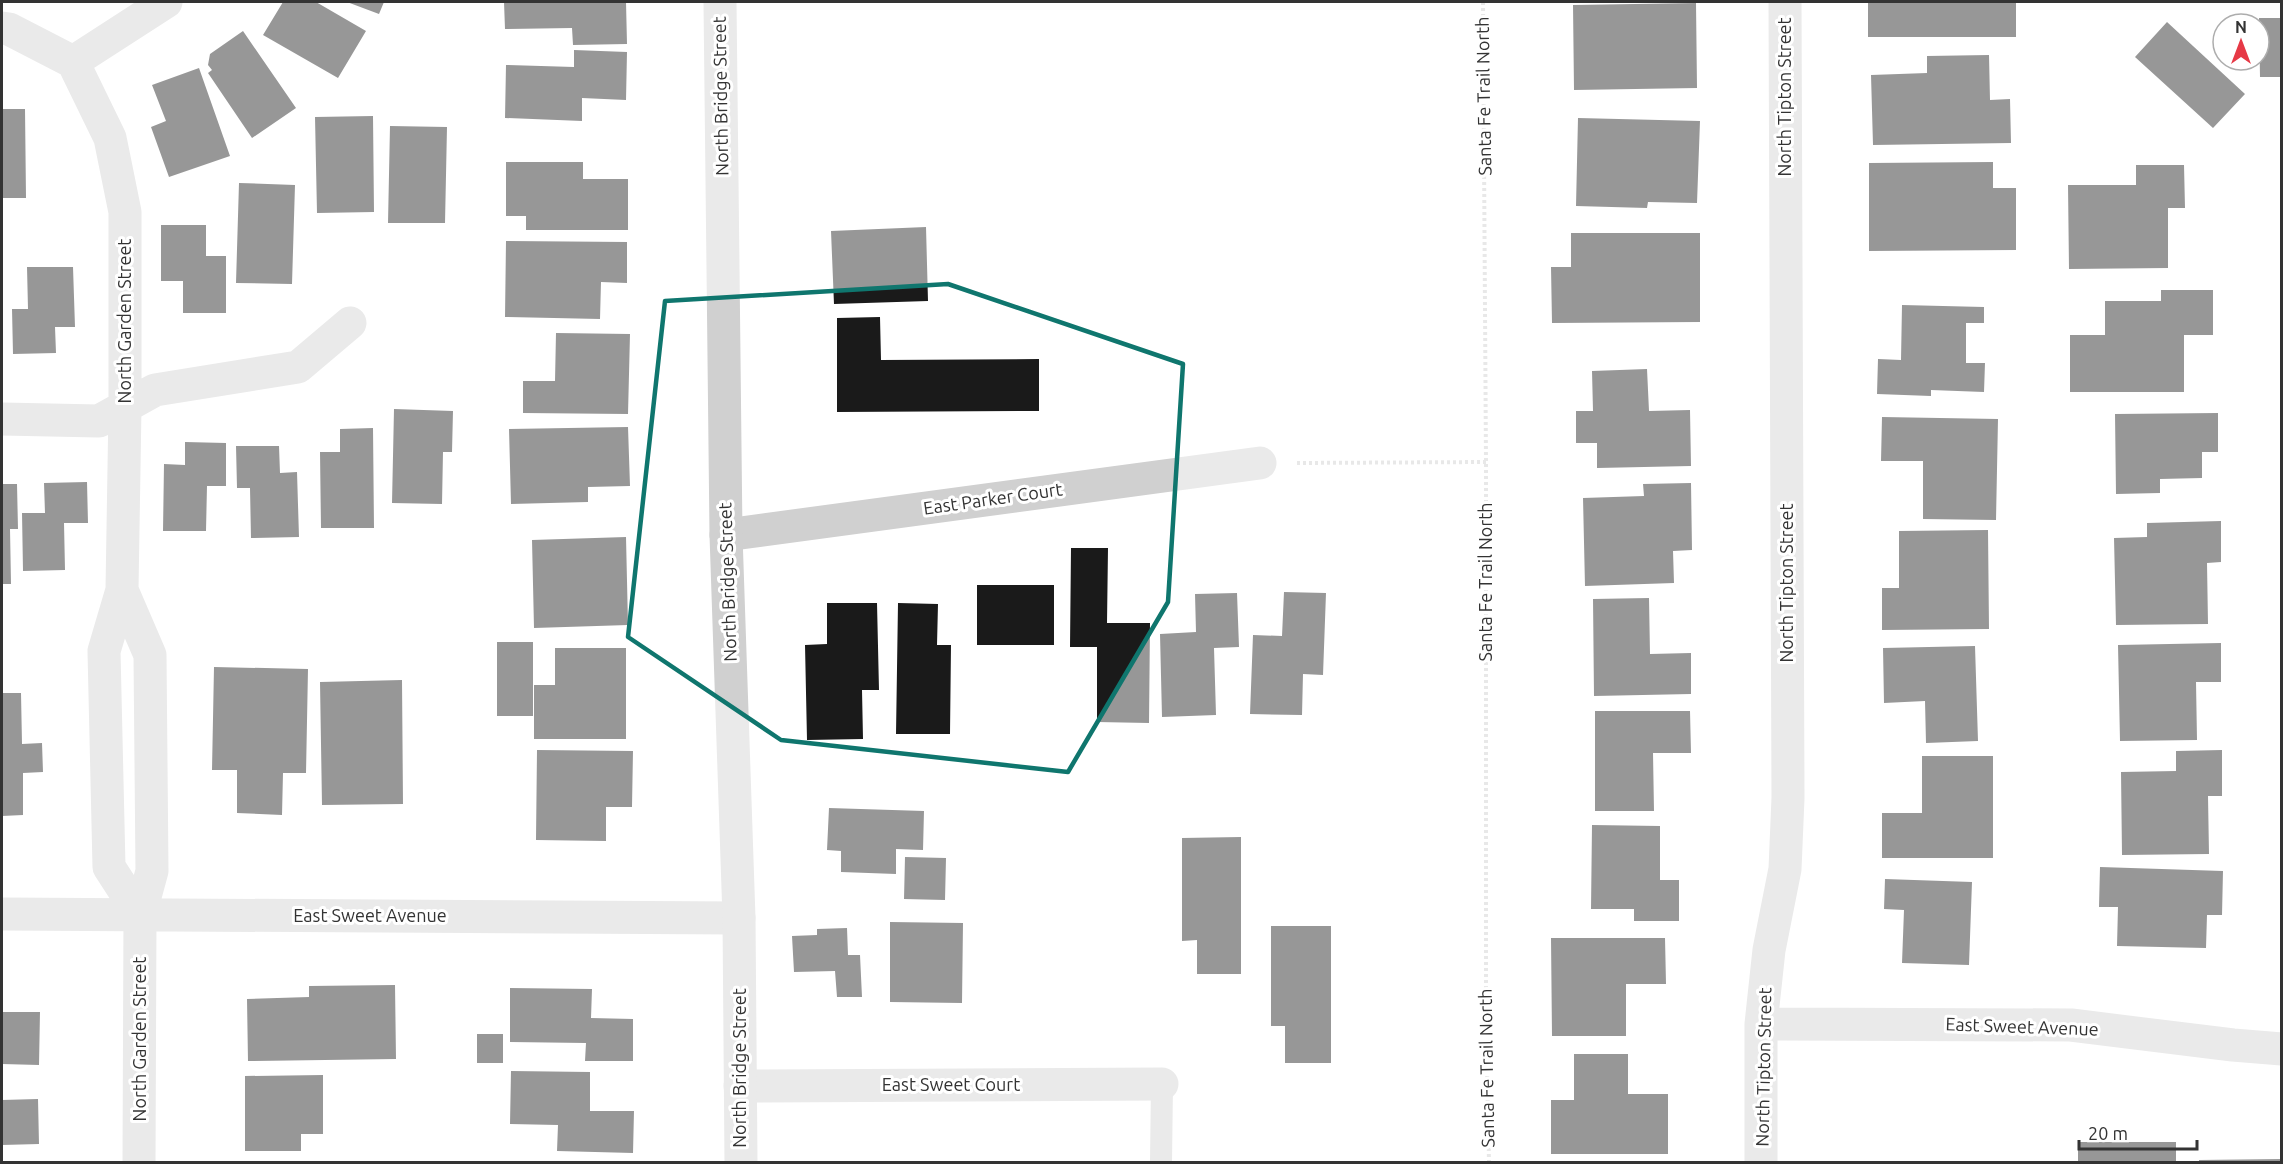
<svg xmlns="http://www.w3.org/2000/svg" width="2283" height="1164" viewBox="0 0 2283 1164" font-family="Ubuntu,sans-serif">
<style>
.building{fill:#1a1a1a}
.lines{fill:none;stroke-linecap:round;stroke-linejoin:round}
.path{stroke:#cdcdcd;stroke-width:4;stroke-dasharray:3 3;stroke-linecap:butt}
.service{stroke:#d0d0d0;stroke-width:22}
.minor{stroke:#d0d0d0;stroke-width:33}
.tertiary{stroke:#d0d0d0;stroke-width:33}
.marked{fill:none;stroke:#0f766e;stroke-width:4.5;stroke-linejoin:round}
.labels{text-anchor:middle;stroke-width:6;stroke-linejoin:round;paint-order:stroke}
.street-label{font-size:18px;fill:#333;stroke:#fff}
</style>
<rect width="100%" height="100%" fill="#fff"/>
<path class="building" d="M283,2H316L366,31L338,78L263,35Z
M347,2H384L379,14Z
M504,2H626L627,44L573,45L572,28L505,29Z
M1868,2H2016V37H1868Z
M1696,3L1697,88L1574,90L1573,5Z
M2259,18H2282V77H2260Z
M2167,22L2245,94L2213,128L2135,57Z
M243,31L296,108L252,138L208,73L212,70L208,65L210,54Z
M574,50L627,52L626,100L582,98V121L505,118L506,65L574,67Z
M1989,55L1990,100L2010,99L2011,143L1873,145L1871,75L1927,73V56Z
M199,68L230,156L169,177L151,127L166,121L152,85Z
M2,109H25L26,198H2Z
M373,116L374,212L317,213L315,117Z
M1578,118L1700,121L1697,203L1648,202L1647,208L1576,206Z
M390,126L447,127L445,223H388Z
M506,162H583V179H628V230H526V216H506Z
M1993,162V188H2016V250L1869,251V163Z
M2136,165H2184L2185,208H2168V268L2069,269L2068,185H2136Z
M239,183L295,185L292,284L236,283Z
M161,225H206V256H226V313H183V281H161Z
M926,227L928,301L834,304L831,231Z
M1571,233H1700V322L1552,323L1551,267H1571Z
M506,241L627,242V283L601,282L600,319L505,317Z
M27,267H73L75,327H55L56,353L13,354L12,309H28Z
M2161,290H2213V335H2184V392H2070V335H2105V301H2161Z
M1902,305L1984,307V323H1966V363H1985L1984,392L1931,390V396L1877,394L1878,359L1901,360Z
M880,317L881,360L1039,359V411L837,412V318Z
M556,333L630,334L628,414L523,413V381H555Z
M1647,369L1649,411L1690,410L1691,466L1597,468V443H1576V411H1593L1592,371Z
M394,409L453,411L452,452H443L442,504L392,503Z
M2218,413V452H2202V478L2160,479V493L2116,494L2115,414Z
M1882,417L1998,419L1996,520L1923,519V461H1881Z
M628,427L630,486L588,487V502L511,504L509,429Z
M373,428L374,528H321L320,452H340V429Z
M185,442L226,443V486H207L206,531H163L164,464L185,465Z
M236,446H279L280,473L297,472L299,537L251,538L250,488H237Z
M87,482L88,523H64L65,570L23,571L22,513H45L44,483Z
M1691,483L1692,550L1673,551L1674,583L1585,586L1583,498L1644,496L1643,484Z
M2,484H17L18,529H10L11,584H2Z
M2221,521V562L2207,563L2208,624L2116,625L2114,538L2147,537V523Z
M1988,530L1989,629L1882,630V588H1899V531Z
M626,537L628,625L534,628L532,540Z
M1071,548H1108L1107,623H1150L1149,723L1097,722V647H1070Z
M977,585H1054V645H977Z
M1284,592L1326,593L1323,675L1303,674L1302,715L1250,714L1253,635L1282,636Z
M1237,593L1239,647L1214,648L1216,715L1162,717L1160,634L1196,632L1195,594Z
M1649,598L1650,654L1691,653V694L1594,696L1593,599Z
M827,603H877L879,690H862L863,739L807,740L805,645L827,644Z
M898,603L938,604L937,645H951L950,734H896Z
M497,642H533V716H497Z
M2221,643V682H2196L2197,740L2120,741L2118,645Z
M1975,646L1978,741L1926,743L1925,701L1884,703L1883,648Z
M555,648H626V739H534V685H555Z
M214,667L308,669L306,773H283L282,815L237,813V770H212Z
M402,680L403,804L322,805L320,682Z
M2,693H21L22,744L42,743L43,772L23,773V815L2,816Z
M1595,711H1690L1691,753H1653L1654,811H1595Z
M537,750L633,751L632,807H606V841L536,840Z
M2222,750V796H2208L2209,854L2122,855L2121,772L2176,771V751Z
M1922,756H1993V858H1882V813H1922Z
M829,808L924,811L923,850L896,849V874L841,872V851L827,850Z
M1592,825L1660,826V880H1679V921H1634V909H1591Z
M1241,837V974H1197V940L1182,941V838Z
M905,857L946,858L945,900L904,899Z
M2100,867L2223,871L2222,915H2207L2206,948L2117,946L2118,907H2099Z
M1885,879L1972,882L1969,965L1902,963L1904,910L1884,909Z
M890,922L963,923L962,1003L890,1002Z
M1271,926H1331V1063H1285V1026H1271Z
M847,928L848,955H860L862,997H837L835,971L794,972L792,936L817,935V929Z
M1551,938H1665L1666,984H1626V1036H1552Z
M395,985L396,1059L248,1061L247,999L309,997V986Z
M510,988L592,989L591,1018L633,1019V1061H585L586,1043L510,1042Z
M2,1012H40L39,1065L2,1064Z
M477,1034H503V1063H477Z
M1574,1054H1628V1094H1668V1154H1551V1100H1574Z
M511,1071L590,1072V1111H634L633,1153L557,1151L558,1125L510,1124Z
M323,1075V1134H301V1151H245V1076Z
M38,1099L39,1144L2,1145V1100Z
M2078,1142H2176V1162H2078Z
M2282,1159V1162H2199V1160Z"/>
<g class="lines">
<path class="path" d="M1483,2L1486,462V1022L1489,1162
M1297,463L1486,462"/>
<path class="service" d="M1161,1162L1162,1084"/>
<path class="minor" d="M2,28L9,29L73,62
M73,62L110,138L125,212V407L122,590L104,651L109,867L140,915
M73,62L166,2
M2,419L99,421L155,390L298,367L350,323
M726,535L1260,463
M122,590L150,655L152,871L140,915L139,1162
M2,914L739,918
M1761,1024L2071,1025L2233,1045L2282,1049
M740,1086L1162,1084
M1761,1162V1024L1769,950L1785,869L1788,798L1785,2"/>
<path class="tertiary" d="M720,2L726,535L739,918L741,1162"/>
</g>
<path d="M0 0H2283V1164H0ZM948,284L1183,364L1168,602L1068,772L781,740L628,637L665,301Z" fill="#fff" fill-opacity=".55" fill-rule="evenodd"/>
<path class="marked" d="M948,284L1183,364L1168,602L1068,772L781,740L628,637L665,301Z"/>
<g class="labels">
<g class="street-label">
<text transform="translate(721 96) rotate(-91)" y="6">North Bridge Street</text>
<text transform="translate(1484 96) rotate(-91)" y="6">Santa Fe Trail North</text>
<text transform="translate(1785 97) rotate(-90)" y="6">North Tipton Street</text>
<text transform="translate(125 321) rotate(-90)" y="6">North Garden Street</text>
<text transform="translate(993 499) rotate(-8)" y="6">East Parker Court</text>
<text transform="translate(728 582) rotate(-92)" y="6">North Bridge Street</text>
<text transform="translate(1486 582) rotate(-90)" y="6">Santa Fe Trail North</text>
<text transform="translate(1787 583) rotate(-90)" y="6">North Tipton Street</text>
<text x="370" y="922">East Sweet Avenue</text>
<text transform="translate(2022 1027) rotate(2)" y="6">East Sweet Avenue</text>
<text transform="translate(140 1039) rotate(-90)" y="6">North Garden Street</text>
<text transform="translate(1764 1067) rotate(-89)" y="6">North Tipton Street</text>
<text transform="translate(740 1068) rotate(-90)" y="6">North Bridge Street</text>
<text transform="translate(1487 1068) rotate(-91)" y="6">Santa Fe Trail North</text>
<text x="951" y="1091">East Sweet Court</text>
</g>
</g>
<rect width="2283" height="1164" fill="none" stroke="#333333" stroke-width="6"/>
<g transform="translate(2241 42)"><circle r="28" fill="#ffffff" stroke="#adadad" stroke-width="1.5"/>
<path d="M0-4.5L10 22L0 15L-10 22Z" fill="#e63946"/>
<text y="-9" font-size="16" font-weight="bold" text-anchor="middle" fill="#333333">N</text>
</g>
<path d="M2079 1140v9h118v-9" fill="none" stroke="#333333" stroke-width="3"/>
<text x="2088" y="1140" font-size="18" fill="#333333" stroke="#ffffff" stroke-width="4.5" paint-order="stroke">20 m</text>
</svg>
